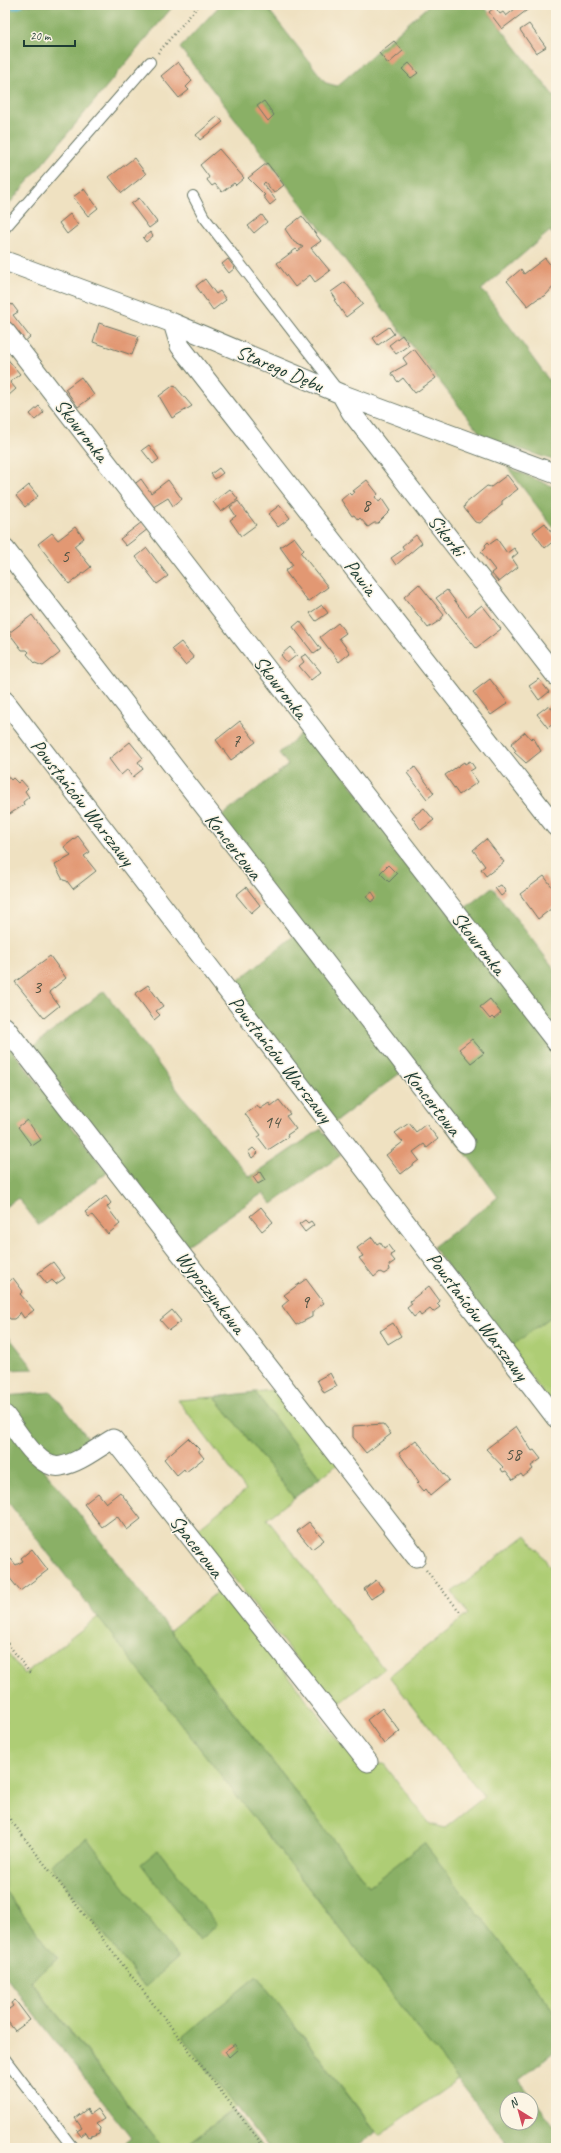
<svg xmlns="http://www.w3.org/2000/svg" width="561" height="2153" viewBox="0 0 561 2153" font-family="Caveat,sans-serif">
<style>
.green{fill:#aecd74;stroke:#668554;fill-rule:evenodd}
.forest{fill:#8ab066;stroke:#54764d;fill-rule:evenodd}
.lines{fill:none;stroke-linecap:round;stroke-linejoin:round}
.stream{stroke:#58b6d6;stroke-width:5}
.building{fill:#e29873}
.lane-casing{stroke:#687665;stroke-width:12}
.street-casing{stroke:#687665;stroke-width:21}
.path{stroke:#687665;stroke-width:2.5;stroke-dasharray:1 3;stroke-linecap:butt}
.lane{stroke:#fff;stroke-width:10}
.street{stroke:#fff;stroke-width:19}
.labels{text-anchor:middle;stroke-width:3;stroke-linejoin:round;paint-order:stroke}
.number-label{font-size:18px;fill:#505444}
.street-label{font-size:20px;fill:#1f3d34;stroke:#fcf5e5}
</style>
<rect width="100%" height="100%" fill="#fcf5e5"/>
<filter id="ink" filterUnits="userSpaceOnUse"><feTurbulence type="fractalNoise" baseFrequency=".025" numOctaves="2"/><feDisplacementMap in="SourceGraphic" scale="8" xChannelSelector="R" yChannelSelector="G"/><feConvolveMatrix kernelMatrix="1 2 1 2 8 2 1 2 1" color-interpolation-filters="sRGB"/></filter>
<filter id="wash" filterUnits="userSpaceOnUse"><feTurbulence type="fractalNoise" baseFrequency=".012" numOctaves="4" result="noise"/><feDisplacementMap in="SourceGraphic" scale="16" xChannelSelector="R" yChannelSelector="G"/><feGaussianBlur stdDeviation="0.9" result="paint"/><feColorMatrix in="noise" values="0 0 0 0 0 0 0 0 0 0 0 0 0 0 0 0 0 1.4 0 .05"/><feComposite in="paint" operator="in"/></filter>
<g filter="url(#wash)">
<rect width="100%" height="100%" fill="#efe1c1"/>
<path class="green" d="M556,1313V1410L509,1348Z
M281,1389L338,1464L320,1478L255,1392Z
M215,1397L294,1498L267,1519L384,1669L334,1707L196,1530L246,1490L178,1400Z
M526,1535L556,1574V2014L424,1844L369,1886L170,1630L221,1589L344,1748L349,1747L368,1772L379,1764H384L430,1824L445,1828L484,1797L389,1676L468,1614L452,1592Z
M98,1617L458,2080L379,2135L257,1976L183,2037L237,2107L182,2148H163L30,1980L58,1959L5,1891V1650L24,1674ZM158,1850L216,1925L199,1940H198ZM51,1865L178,1957V1958L144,1986Z"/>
<path class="forest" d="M5,5H174L5,209Z
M220,5H265L326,83L337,86L429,5H483L556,99V239L550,231L481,290L486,294L556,390V461L483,437L180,48Z
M507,467L556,488V531Z
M308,728L556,1053V1313L509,1348L433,1247L498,1197L218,819L288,765L279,753Z
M492,887L556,971V1030L460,912Z
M296,934L403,1071L335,1122L230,987Z
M104,991L182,1096L250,1177L321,1129L341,1155L272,1204L263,1193L185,1246L30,1049Z
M5,1041L107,1172L39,1225L18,1198L5,1207Z
M5,1332L34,1369L5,1370Z
M52,1392L92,1443L62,1461L44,1458L5,1407V1396Z
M255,1392L320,1478L294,1498L215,1397Z
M5,1422L59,1488L369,1886L424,1843L556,2014V2051L519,2080L556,2128V2148H511L5,1498ZM507,2099H531V2123H507Z
M87,1838L178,1958L145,1987L50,1865Z
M158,1850L217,1925L199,1940L141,1864Z
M5,1891L58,1959L30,1981L163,2148H118L131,2138L5,1976Z
M257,1976L376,2132L356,2148H269L182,2037Z
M234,2110L263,2148H182Z"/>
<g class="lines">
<path class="stream" d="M14,7L21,5"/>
</g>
<g id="blocks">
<path class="building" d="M520,5H530L531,7L502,29L489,12L495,7L500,14L503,12L506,16Z
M529,24L546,47L536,53L520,30Z
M394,41L403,51L388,64L379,53Z
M178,62L192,81L186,87L189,90L179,98L161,76Z
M409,63L418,73L411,78L402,69Z
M264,101L274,115L268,121L257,106Z
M218,116L223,122L200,140L196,135Z
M219,149L244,178L236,185L234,183L222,192L215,184L212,186L207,180L209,177L200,165Z
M134,158L146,174L122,193L109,177Z
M267,163L284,185L274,193L265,182L263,184L276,200L270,205L263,196L265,195L248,178Z
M84,189L98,208L88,216L73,197Z
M139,198L157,222L149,228L131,204Z
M70,214L78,225L67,234L59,223Z
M262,215L267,222L254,233L248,226Z
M302,216L321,241L311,248L330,271L315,282L310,275L295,287L277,263L296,249L298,251L303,247L294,242L285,229Z
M150,232L153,236L146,242L143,238Z
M545,258L556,272V284L545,296L537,299L528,306L507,281L521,269L524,274Z
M228,259L235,268L229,273L222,264Z
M205,279L216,294L220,291L226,300L213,310L196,286Z
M345,282L363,304L346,317L334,300L336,299L331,292Z
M12,304L18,312L13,315L30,337L22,344L5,323V305L7,308Z
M99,323L139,336L132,355L93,342Z
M389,327L394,334L378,345L373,338Z
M402,335L409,345L396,354L389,345Z
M414,349L436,378L415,393L403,378L398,382L391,373L407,364L403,358Z
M5,356L20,374L10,382L16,389L8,396L5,393Z
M81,377L94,395L78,407L65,389Z
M174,385L192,406L172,418L159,396Z
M39,406L44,412L35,420L30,414Z
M149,445L159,459L153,464L142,450Z
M219,468L223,473L215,479L211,474Z
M507,475L518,489L502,501V505L480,523L475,522L464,508L465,504L487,486L491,487Z
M141,479L151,493L168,480L182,499L173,506L168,498L150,509L132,486Z
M367,480L378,494L375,497L379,502L382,499L390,511L378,523H374L368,527L360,518L358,520L354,515L352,516L341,500L349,493L351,495L355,492L353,491Z
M29,485L38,496L25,507L16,496Z
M230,489L238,499L221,512L213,502Z
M238,501L256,525L241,536L230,520L236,516L230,507Z
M280,505L290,518L278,527L268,514Z
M142,522L148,529L126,546L120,539Z
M545,523L556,539L545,548L533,532Z
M75,527L84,538L74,546L91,567L69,584L38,544L52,533L58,540Z
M416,535L422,543L396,565L391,558L404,549L402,546Z
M294,537L304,550L301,553L328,587L308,602L285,571L293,565L280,547Z
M497,539L507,553L514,548L518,553L512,558L518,567L499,582L491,573L495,570L481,552L486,547L485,545L488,542L490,544Z
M147,548L168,576L157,584L136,557Z
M419,584L444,615L439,621L428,628L404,597Z
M447,590L467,617L482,605L501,629L476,648L436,598Z
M322,605L328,613L316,621L310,613Z
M32,615L60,653L43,666L35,663L27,654L29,652L27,650H22L9,633Z
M300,621L321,649L314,654L293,627Z
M338,623L346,633L339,638L350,653L339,662L320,637Z
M181,642L194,658L185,665L172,649Z
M290,647L297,655L287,663L281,655Z
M306,654L321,672L311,680L299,666L304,662L301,657Z
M490,679L508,703L491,715L473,692Z
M539,679L549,692L539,700L529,686Z
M549,705L556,714V721L548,728L537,714Z
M240,721L256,742L231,760L216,740Z
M525,732L531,739L533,737L541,751L526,763L514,752L516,751L511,744Z
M130,742L143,758L138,762L143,769L133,777L128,769L121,775L109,759Z
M470,761L475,768L470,771L478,782L459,795L445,775L464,762L465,764Z
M415,767L434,793L427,799L407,773Z
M5,773L11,780L13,778L18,783L21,780L28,788L25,791L29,797L23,802L24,805L8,815L5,811Z
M424,808L434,820L421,830L412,817Z
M78,836L90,852L84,856L96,871L73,889L67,881L63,880L55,865L71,856L64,847Z
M486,839L504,862L486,876L481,869L485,866L473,850Z
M388,865L397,874L389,882L380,873Z
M544,876L556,892V905L538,919L520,894Z
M501,885L506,892L501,896L495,888Z
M246,887L260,905L251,913L236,895Z
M372,892L376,898L371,902L366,897Z
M50,956L66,978L49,992L59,1006L44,1018L15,982Z
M148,985L163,1006L156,1011L160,1015L154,1020L135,994Z
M490,999L501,1013L494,1019L492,1017L490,1019L480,1007Z
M472,1039L484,1053L471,1063L459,1049Z
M279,1100L290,1114L286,1116L296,1129L287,1135L288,1137L268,1150L258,1137L261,1135L245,1114L257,1105L260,1109L269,1103L271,1106Z
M27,1120L41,1140L32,1146L18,1127Z
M409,1123L416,1132L426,1124L438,1139L427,1148L424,1144L413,1152L419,1160L401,1174L386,1155L403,1142L395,1133Z
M253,1148L258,1153L252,1158L248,1152Z
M260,1172L265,1180L258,1184L253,1177Z
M106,1196L111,1203L107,1207L120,1224L108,1234L92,1215L89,1217L85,1212Z
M261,1207L273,1222L262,1231L250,1216Z
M305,1220L308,1223L311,1221L314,1225L305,1232L299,1224Z
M372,1237L377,1244L380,1242L384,1248L388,1245L394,1253L390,1255L395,1261L389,1265L390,1270L384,1274L380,1272L374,1277L359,1258L363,1256L357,1248Z
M53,1262L65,1278L56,1284L52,1280L47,1284L38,1273Z
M13,1278L23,1291L20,1294L34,1310L24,1318L20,1312L19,1315L14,1319H10L5,1313V1285Z
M306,1279L324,1303L312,1312V1317L296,1325L282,1306L289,1300L284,1295Z
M429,1286L440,1301L437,1304L440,1307L433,1312L430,1309L421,1316L419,1313L414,1317L407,1308L412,1304L410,1301Z
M172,1310L181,1321L169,1330L160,1320Z
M393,1323L401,1336L388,1344L380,1331Z
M330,1373L337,1386L324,1393L317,1380Z
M383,1424L391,1434L366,1453L353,1437V1426Z
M516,1426L532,1451L534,1450L541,1459L531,1466L533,1469L523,1477L521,1474L513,1480L506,1471L503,1472L501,1469L503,1467L486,1449Z
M188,1438L199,1449V1452L204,1458L186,1472L184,1469L177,1475L164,1459Z
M416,1440L449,1480L430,1496L425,1489L423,1491L417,1484L419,1482L399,1453Z
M120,1492L141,1519L127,1530L117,1516L102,1527L84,1504L98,1493L106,1503Z
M309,1522L324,1540L312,1549L297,1531Z
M32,1549L48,1570L20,1591L5,1572V1564L11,1559L16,1565L23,1561L21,1558Z
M376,1580L384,1590L371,1599L364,1589Z
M382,1708L400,1731L384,1744L367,1720Z
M15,2000L30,2020L15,2031L5,2018V2012L13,2006L11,2003Z
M235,2044L238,2049L229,2057L225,2051Z
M87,2109L90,2114L97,2109L104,2119L96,2124L100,2128L99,2133L89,2137L86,2132L81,2136L77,2131L82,2128L75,2118Z"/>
</g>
</g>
<g filter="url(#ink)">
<use href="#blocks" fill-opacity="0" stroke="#687665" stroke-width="1"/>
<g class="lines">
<g class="lane-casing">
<path id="lane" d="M193,196L204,217L337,389
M5,228L150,62
M5,2059L73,2148"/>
</g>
<g class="street-casing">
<path id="street" d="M5,261L173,323L341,394L556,474
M173,323L180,346L556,827
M5,331L556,1042
M341,394L351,412L556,676
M5,549L465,1143
M5,701L556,1418
M5,1027L416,1557
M5,1415C17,1430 39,1471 61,1466C79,1463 97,1448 113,1439L368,1762"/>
</g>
<path class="path" d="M158,53L199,5
M426,1570L461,1613
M5,1640L30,1673
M5,1813L265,2148"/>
<use href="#lane" class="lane"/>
<use href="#street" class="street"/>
</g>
</g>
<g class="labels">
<g class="number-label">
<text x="366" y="511">8</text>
<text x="65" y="562">5</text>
<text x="236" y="747">7</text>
<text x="37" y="993">3</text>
<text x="272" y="1128">14</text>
<text x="305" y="1308">9</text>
<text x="513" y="1460">58</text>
</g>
<g class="street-label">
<text transform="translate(280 368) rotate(23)" y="7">Starego Dębu</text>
<text transform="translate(82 430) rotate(52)" y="7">Skowronka</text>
<text transform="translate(447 535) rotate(52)" y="7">Sikorki</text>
<text transform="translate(361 577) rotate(52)" y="7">Pawia</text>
<text transform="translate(281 687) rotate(52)" y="7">Skowronka</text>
<text transform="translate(83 802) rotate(52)" y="7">Powstańców Warszawy</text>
<text transform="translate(234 846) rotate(52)" y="7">Koncertowa</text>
<text transform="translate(479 943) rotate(52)" y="7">Skowronka</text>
<text transform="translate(281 1059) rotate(52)" y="7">Powstańców Warszawy</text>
<text transform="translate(433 1102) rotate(52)" y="7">Koncertowa</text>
<text transform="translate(211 1292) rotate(52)" y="7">Wypoczynkowa</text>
<text transform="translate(478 1316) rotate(53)" y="7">Powstańców Warszawy</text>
<text transform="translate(197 1546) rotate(52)" y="7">Spacerowa</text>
</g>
</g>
<rect width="561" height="2153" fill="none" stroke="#fcf5e5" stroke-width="20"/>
<g transform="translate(519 2111) rotate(323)"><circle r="19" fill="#fcf5e5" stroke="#a4ab9e"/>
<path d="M0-3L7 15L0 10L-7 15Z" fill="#d1495b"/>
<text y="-6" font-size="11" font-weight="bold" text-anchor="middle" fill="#1f3d34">N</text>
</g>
<path d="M24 40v6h51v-6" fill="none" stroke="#1f3d34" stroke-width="2"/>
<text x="30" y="40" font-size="12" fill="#1f3d34" stroke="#fcf5e5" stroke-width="3" paint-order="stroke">20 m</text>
</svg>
